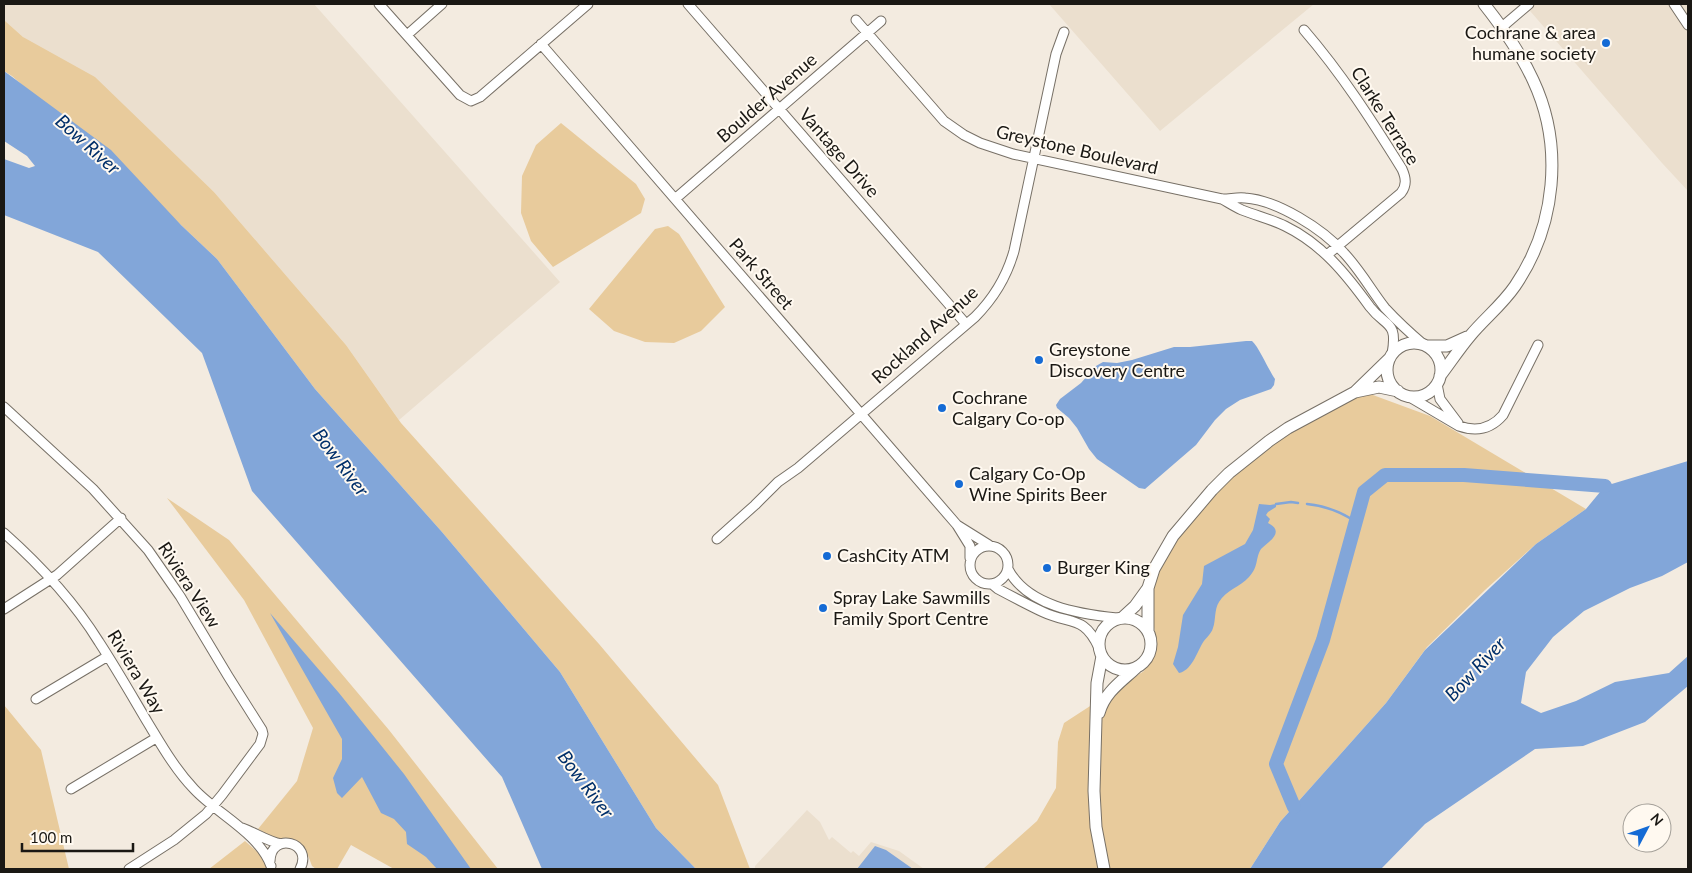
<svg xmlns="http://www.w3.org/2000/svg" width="1692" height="873" viewBox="0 0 1692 873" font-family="Lato,sans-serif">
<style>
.built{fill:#ebdfce}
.green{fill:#e8cb9c}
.water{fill:#82a6d9}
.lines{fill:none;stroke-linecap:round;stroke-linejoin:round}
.stream{stroke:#82a6d9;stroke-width:2.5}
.river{stroke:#82a6d9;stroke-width:14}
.minor-casing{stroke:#777066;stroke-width:11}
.major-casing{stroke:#777066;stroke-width:13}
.minor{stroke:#fff;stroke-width:9}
.major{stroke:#fff;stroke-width:11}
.poi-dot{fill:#156bd5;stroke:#fff9f0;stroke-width:2}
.labels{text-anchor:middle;stroke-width:4;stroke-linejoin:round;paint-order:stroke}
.poi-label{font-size:18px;fill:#1a1814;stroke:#fff9f0;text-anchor:start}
.street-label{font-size:18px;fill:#1a1814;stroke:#fff9f0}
.water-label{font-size:19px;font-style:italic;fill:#002f6a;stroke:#fff9f0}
</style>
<rect width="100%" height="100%" fill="#f3ebe0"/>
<path class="built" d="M4,4H314L560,282L399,420L346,345L214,192L173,153L23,37L4,20Z
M1049,4H1314L1160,131Z
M1524,4H1688V191L1662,163Z
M807,810L820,822L829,840L832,837L851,853L853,851L859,856L871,842L899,851L924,869H755V866Z"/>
<path class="green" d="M4,20L23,37L95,77L214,192L346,345L401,423L599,644L718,785L750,869H696L656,828L560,672L442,532L315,389L217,259L181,225L12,76L4,71Z
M561,123L636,184L645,199L641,213L553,267L531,241L521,213L522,176L536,145Z
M668,226L679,234L725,307L701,331L674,343L645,342L614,331L589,309L655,229Z
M1362,391L1430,416L1586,509L1536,544L1485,590L1427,647L1386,703L1280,822L1250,869H983L1037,821L1056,788L1058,742L1064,723L1144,671L1156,640L1148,588L1164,549L1249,456Z
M167,498L229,540L389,730L498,869H394L351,845L337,869H316L312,866L306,850L298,843L280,841L258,829L297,781L313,728L244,600Z
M4,705L41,750L69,869H4Z
M245,841L262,856L267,869H209Z"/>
<path class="water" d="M4,71L111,150L181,225L217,259L315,389L442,532L560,672L656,828L696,869H542L502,777L252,491L202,353L98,252L4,215V159L29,168L35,166L27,156L4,141Z
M1246,341H1252C1259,347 1268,369 1275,379L1274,385L1271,389L1240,400L1226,409L1215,420L1196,445L1145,489L1139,488L1097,459L1089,449L1077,428L1069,418L1057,408L1056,405L1060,399L1081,383L1096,366L1103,362L1117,363L1132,360L1174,347H1190Z
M1688,461V562L1662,576L1630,588L1584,611L1553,637L1526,672L1521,703L1541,713L1576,701L1615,682L1669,673L1688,656V686L1645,722L1583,746L1535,749L1425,824L1381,869H1250L1280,822L1386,703L1425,650L1536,544L1586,509L1605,486Z
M1259,504L1270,505L1276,504V507L1268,512L1266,515L1270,519L1268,523C1286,532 1268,542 1261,549C1255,559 1259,566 1249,577C1240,587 1226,590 1219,602C1214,610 1216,620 1213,628C1211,635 1205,638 1202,644C1197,653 1191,671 1179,673L1173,664L1178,647L1183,615L1202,584L1204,566L1245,544L1253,530Z
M270,613L339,693L404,774L471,869H437L426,857L407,844L406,832L394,819L381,813L362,777L342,798L337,793L333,778L342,759V739Z
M875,846L886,850L913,869H857Z"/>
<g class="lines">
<path class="stream" d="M1276,504L1291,502L1298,503
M1307,504C1326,506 1340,511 1356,522"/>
<path class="river" d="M1294,807L1276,764L1323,640L1364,492L1385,475H1464L1605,486"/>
<g class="minor-casing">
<path id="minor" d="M379,4L460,95L471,101L480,97L588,4
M688,4L966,324
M1674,4L1688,25
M856,20L944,121L964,135L980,143L1013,154L1222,199C1229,203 1235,207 1242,210C1257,216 1271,219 1285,226C1322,244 1346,274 1370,307C1386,328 1398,320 1392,354
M1502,27L1529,4
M1304,30C1342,74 1372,121 1402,169C1406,178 1407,185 1401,193L1327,255
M407,35L442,4
M541,44L957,525
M675,199L881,21
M1223,199C1230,199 1238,197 1245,198C1277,200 1323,229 1344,253C1360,270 1371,290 1385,308C1397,321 1410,333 1424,345
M1437,384L1440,399L1458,423
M1408,396L1459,426C1476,432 1491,429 1503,415L1538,345
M4,407L93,489L148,550L180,596L228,676L262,730L263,734L260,744L222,795L206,814L174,840L129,869
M4,533C40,565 73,600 99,642C116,668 132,696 148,723C162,746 175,769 194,789C217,814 259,833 271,866
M717,539L755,505L778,482L798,468L975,317C994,298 1007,276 1014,251L1056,54L1064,32
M970 565a19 19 0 1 1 38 0a19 19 0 1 1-38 0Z
M970,558V546L957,525L989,545
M1008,569C1027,606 1079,614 1117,618
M992,584L998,589C1013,597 1028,605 1043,612C1071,625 1084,615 1099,648
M4,609L57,575L121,518
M36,699L108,656
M71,789L156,738
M242,828C256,833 267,841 281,844
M270,861C271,831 314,842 300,869"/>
</g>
<g class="major-casing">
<path id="major" d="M1387 370a27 27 0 1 1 54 0a27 27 0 1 1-54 0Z
M1427,346H1447L1467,337
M1440,376C1450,363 1459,349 1470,336C1484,319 1502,305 1515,286C1556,226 1564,146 1533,80C1520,52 1503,28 1484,4
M1355,392L1379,387L1398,391
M1148,588V632
M1123,617L1135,606L1148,588L1154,569L1173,536L1212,490L1229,473L1269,441L1288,428L1355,392L1390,358
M1099 644a26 26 0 1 1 52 0a26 26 0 1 1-52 0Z
M1102,656L1097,683L1094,791L1096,827L1104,869
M1099,713C1105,692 1121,682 1136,668"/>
</g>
<use href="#minor" class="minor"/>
<use href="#major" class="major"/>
</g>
<g class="poi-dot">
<circle cx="1606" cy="43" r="5"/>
<circle cx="1039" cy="360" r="5"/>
<circle cx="942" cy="408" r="5"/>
<circle cx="959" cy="484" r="5"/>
<circle cx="827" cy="556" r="5"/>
<circle cx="1047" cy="568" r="5"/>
<circle cx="823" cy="608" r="5"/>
</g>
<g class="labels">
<g class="poi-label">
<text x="1596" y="39" text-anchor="end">Cochrane &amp; area<tspan x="1596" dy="21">humane society</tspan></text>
<text x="1049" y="356">Greystone<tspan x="1049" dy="21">Discovery Centre</tspan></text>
<text x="952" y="404">Cochrane<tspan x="952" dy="21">Calgary Co-op</tspan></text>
<text x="969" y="480">Calgary Co-Op<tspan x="969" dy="21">Wine Spirits Beer</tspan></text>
<text x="837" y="562">CashCity ATM</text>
<text x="1057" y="574">Burger King</text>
<text x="833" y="604">Spray Lake Sawmills<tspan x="833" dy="21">Family Sport Centre</tspan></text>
</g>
<g class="street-label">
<text transform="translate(767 98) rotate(-41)" y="6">Boulder Avenue</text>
<text transform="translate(1385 116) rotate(58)" y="6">Clarke Terrace</text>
<text transform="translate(1077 150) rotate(13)" y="6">Greystone Boulevard</text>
<text transform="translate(839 153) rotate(49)" y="6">Vantage Drive</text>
<text transform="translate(761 274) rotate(49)" y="6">Park Street</text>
<text transform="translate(925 335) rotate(-42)" y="6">Rockland Avenue</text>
<text transform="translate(189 585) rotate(57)" y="6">Riviera View</text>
<text transform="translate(136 672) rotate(59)" y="6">Riviera Way</text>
</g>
<g class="water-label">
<text transform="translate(88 144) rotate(42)" y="7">Bow River</text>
<text transform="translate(341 462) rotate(53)" y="7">Bow River</text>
<text transform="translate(1475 669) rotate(-47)" y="7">Bow River</text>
<text transform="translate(586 784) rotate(53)" y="7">Bow River</text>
</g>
</g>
<rect width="1692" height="873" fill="none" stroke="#1a1814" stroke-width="10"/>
<g transform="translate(1647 828) rotate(49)"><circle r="24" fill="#fff9f0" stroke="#a39f98"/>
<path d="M0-4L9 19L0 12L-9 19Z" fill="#156bd5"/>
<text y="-8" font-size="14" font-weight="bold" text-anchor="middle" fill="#1a1814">N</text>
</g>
<path d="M22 843v8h111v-8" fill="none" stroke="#1a1814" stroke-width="2.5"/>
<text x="30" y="843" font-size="15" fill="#1a1814" stroke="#fff9f0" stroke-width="4" paint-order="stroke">100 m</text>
</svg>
